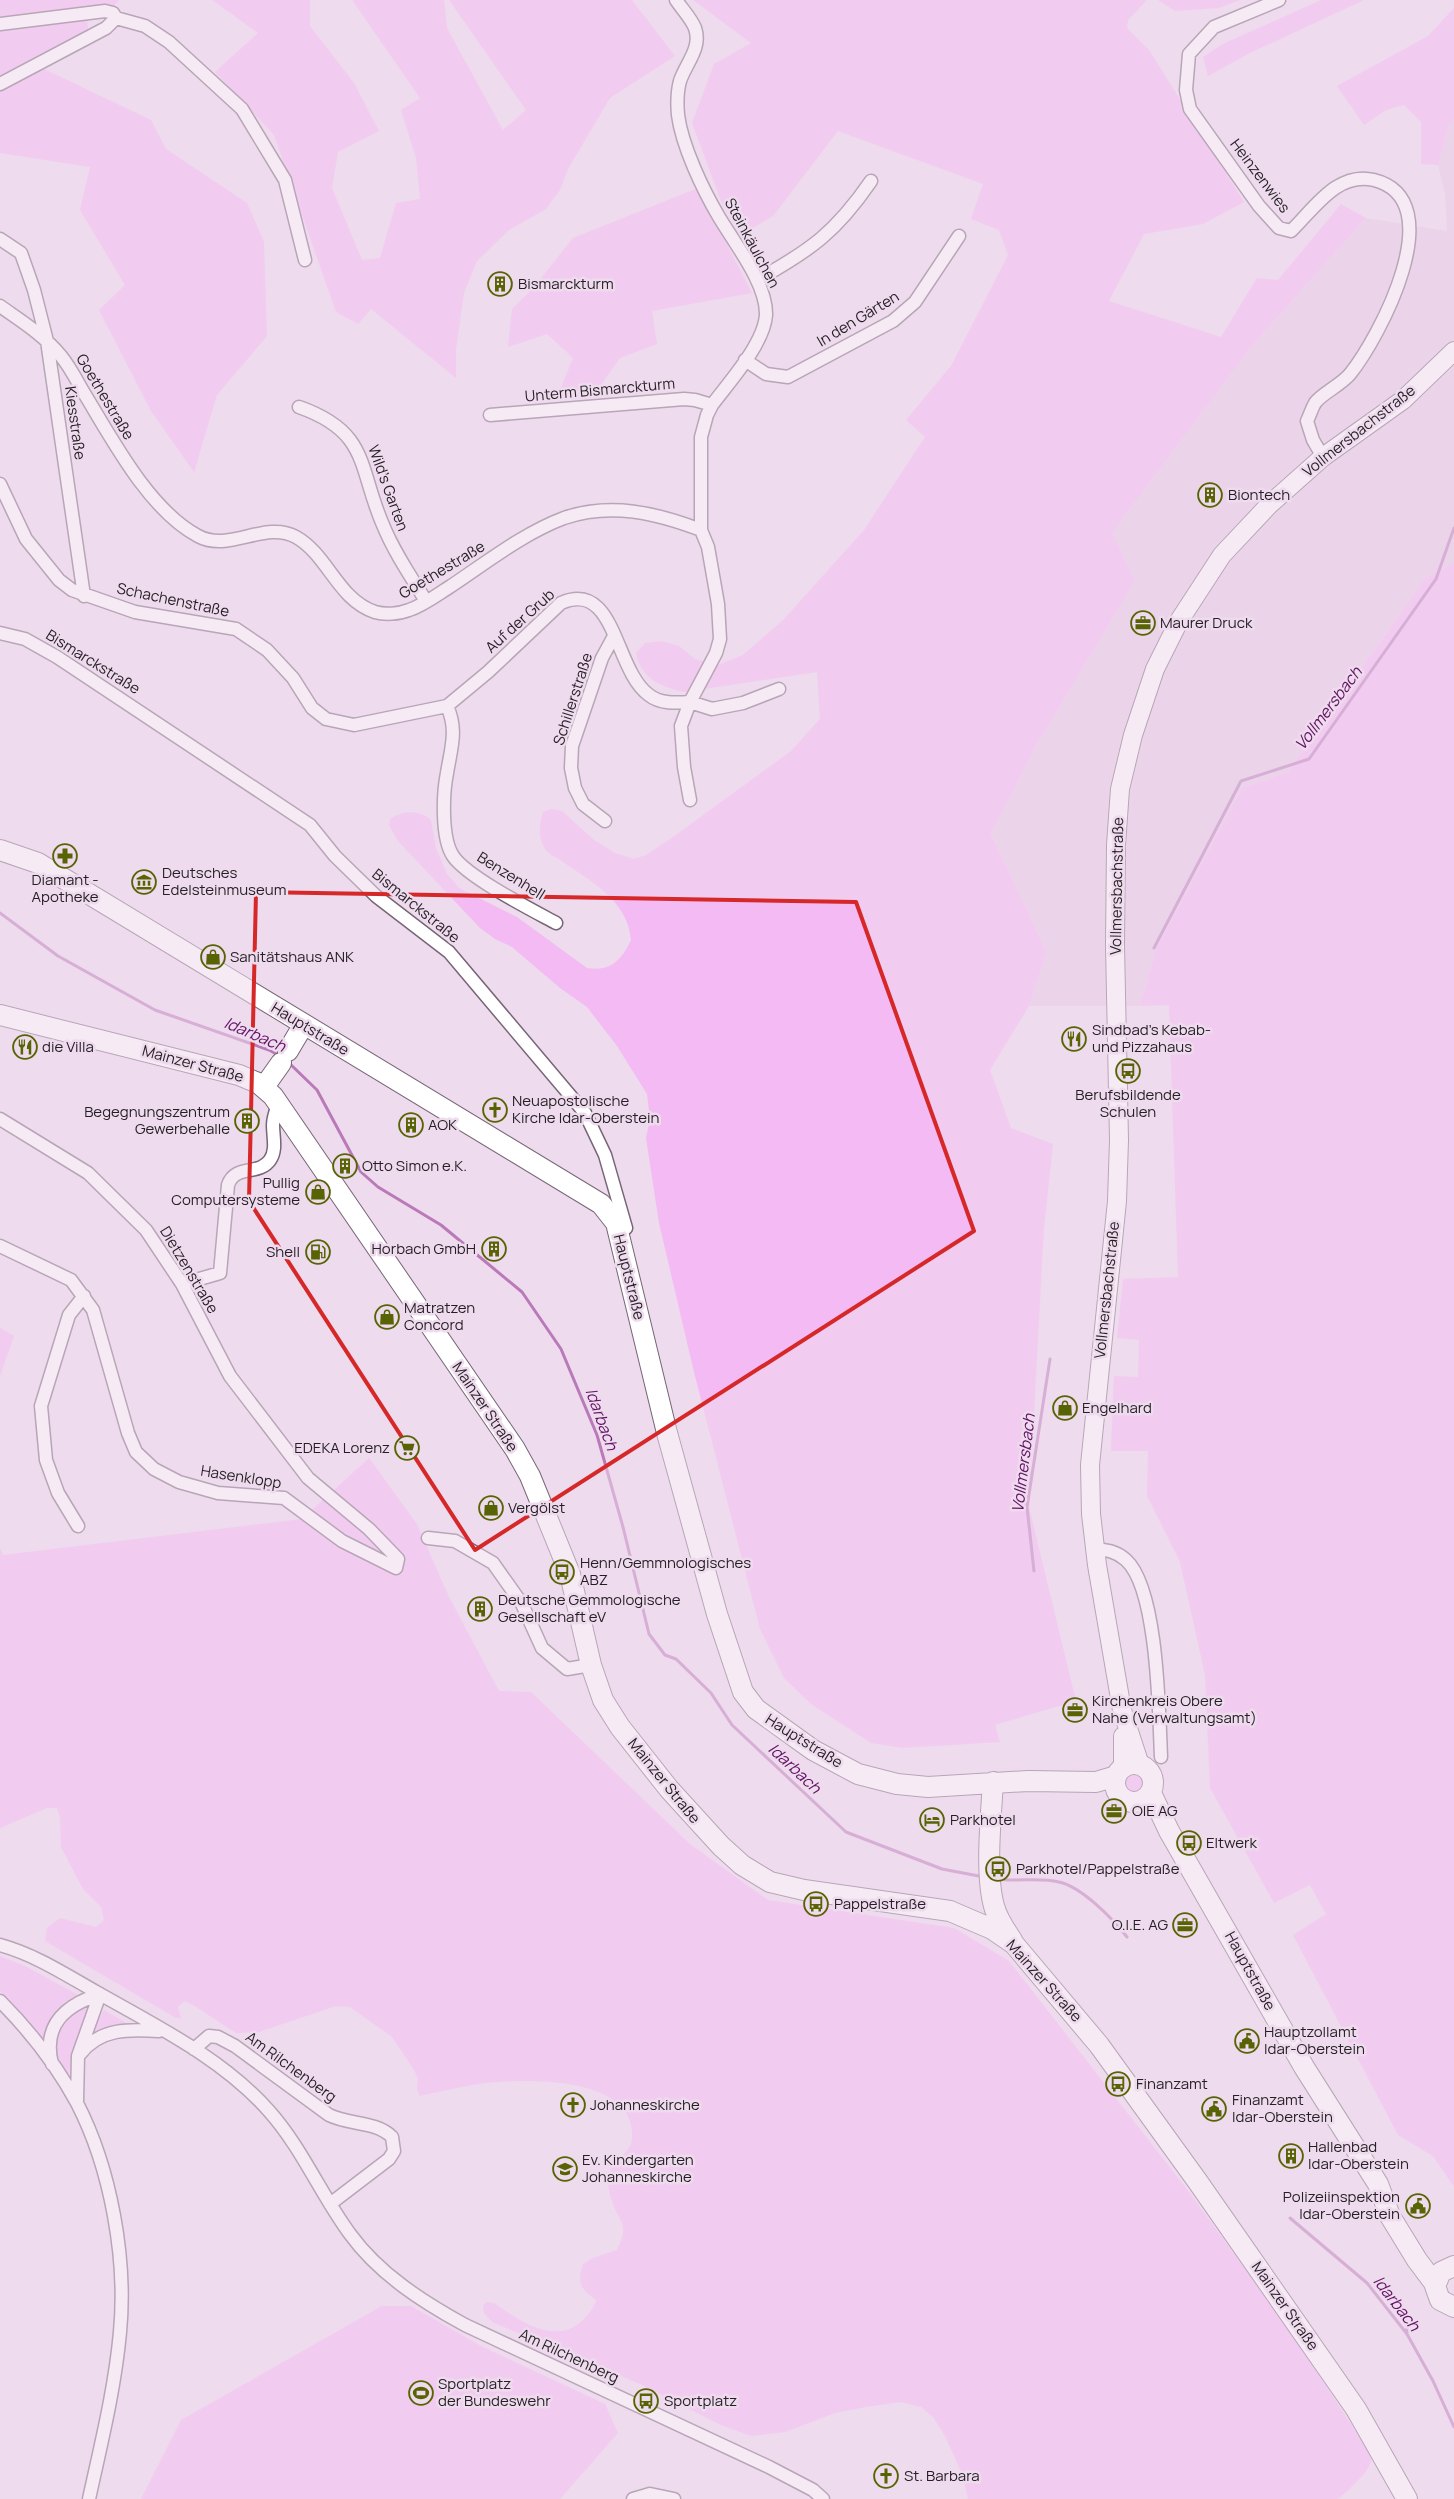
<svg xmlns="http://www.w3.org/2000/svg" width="1454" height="2499" viewBox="0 0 1454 2499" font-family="Manrope,sans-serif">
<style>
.built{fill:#e6cde5}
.green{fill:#f4baf3}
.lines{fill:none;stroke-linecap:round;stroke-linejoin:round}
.stream{stroke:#ba79b9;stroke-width:3}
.minor-casing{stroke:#766676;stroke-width:15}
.secondary-casing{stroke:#766676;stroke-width:20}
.primary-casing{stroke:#766676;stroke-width:22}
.minor{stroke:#fff;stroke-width:12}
.secondary{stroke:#fff;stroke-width:18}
.primary{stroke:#fff;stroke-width:20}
.marked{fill:none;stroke:#d62828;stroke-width:4;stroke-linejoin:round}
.labels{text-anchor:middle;stroke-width:5;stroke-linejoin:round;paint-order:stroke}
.street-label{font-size:15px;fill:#251e24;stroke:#eedbed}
.poi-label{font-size:15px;fill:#251e24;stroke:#eedbed;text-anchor:start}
.water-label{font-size:16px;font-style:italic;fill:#621264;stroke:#eedbed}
</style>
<rect width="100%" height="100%" fill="#eedbed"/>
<path class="built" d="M1454,121V563L1425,578L1288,772L1242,788L1156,949L1140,1006H1029L1047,952L991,834L1039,741L1112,533L1252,346L1366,218L1447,231L1445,194L1438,165L1449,125Z"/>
<path class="green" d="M0,0H119L113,7L0,21Z
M212,0H310V26L354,83L379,131L338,152L332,188L362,260L380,258L396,203L420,199L416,158L401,110L420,98L352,0H444L447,28L503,130L526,110L449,0H632L675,56L610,98L568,169L560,190L546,209L509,230L477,261L464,293L456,349V378L371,309L358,324L336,312L274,135L215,72L258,33Z
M693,0H1147L1128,20L1127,28L1149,50L1244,202L1203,224L1144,234L1109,301L1221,337L1257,278L1278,280L1341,204L1366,218L1252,346L1112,533L1135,581L1039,741L991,834L1047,952L1029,1006L990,1070L1011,1128L1053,1144L1044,1228L1029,1507L1076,1701L995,1725L1000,1742L903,1748L871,1743L811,1704L784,1678L760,1629L694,1372L659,1223L646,1138L650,1119L647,1094L617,1046L587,1007L560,988L512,947L495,939L480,928L397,840L389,825L391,818C405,810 420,810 431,820L436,848L447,874L459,888L517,917L587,968C610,972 621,961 631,940C628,901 592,882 563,862C558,858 548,854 545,849C538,839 539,822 543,812L552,809L562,811L594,840L615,853L634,859L646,855L673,837L791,751L820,719L817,672L684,692C662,687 641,679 636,653L645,643L662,641L679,646L695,659L718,665L743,655L783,620L864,530L925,437L906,420L951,366L1008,255L999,230L971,219L983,184L838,131L773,216L746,232L721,201L692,123L714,64L751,43Z
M1158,0H1240L1219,8L1175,11Z
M1321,0H1364L1248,54L1208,76L1203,57L1223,44Z
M1454,8V121L1449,125L1438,165L1421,164V122L1404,105L1386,110L1364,125L1337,86L1428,36Z
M87,17L88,30L0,77V28Z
M42,68L151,120L166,149L247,203L264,242L267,336L217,395L194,472L151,411L99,310L125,285L80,210L90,167L0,153V91Z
M698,188L752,293L652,311L657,344L620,358L593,396L556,400L573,358L547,334L508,347L512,309L534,287L573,238Z
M1454,563V2187L1433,2156L1398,2135L1293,1935L1326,1914L1310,1885L1274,1903L1210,1788L1205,1675L1180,1562L1147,1496L1148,1451H1111L1114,1376L1138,1377L1139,1340L1117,1338L1123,1279L1178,1277L1169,1005L1140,1006L1156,949L1242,788L1288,772L1425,578Z
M0,1328L14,1336L0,1376Z
M369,1458L417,1524L449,1597L499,1691L531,1692L690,1844L768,1900L954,1928L1009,1961L1189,2192L1288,2328L1364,2444C1366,2448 1370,2454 1371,2459C1372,2470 1346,2492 1338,2499H968L963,2476L945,2436L933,2417L921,2407L901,2402L866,2407L835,2413L785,2432L751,2436L721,2425L640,2384L492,2322L484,2313L483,2306L486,2302L494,2303C519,2321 557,2347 584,2319C590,2312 594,2308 596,2300C580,2288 577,2283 583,2264L593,2258L617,2250C620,2243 624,2236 623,2228C623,2223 618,2216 616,2211C611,2201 606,2184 609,2174C612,2160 630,2154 632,2140C639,2072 515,2078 472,2085C455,2088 437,2092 420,2096L417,2090L418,2079L414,2070L392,2037L350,2007L336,2006L259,2032L236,2033L193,2005L184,2001L178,2007L181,2018H176L45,1941L47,1928L60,1918L96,1927L104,1920L101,1907L83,1889L61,1847L60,1817L57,1808H47L0,1828V1548L3,1555L302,1519Z
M1123 1783a11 11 0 1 1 22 0a11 11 0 1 1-22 0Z
M0,1956L25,1966L78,1995L60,2009L44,2039L0,1991Z
M86,2006L88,2012L73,2049L69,2074L66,2075C48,2043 55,2023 86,2006Z
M104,2010L128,2024L109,2027L88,2039Z
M382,2306H411L481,2346L605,2404L618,2433L560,2499H141L181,2420Z"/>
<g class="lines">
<path class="stream" d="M0,913L58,956L155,1010L269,1050L280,1056
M1154,948L1241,781L1309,759L1436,579L1454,528
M287,1061L317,1090L361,1172L378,1187L441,1225L522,1292L561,1349L597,1435L623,1527L649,1634L665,1655L676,1659L711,1693L732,1725L846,1832L942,1869L984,1877
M1034,1571L1027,1507L1050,1359
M997,1879C1017,1882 1039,1877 1059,1882C1082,1887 1113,1919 1127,1937
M1290,2218L1367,2283L1407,2334L1433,2381L1454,2427
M1406,2311L1407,2333"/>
<g class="minor-casing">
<path id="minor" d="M1279,0L1214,27L1189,54L1186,90L1190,109L1259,206L1279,228L1291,231C1314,209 1337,171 1374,180C1453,200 1379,338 1350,374C1341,385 1321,394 1315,403C1312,408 1310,415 1307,421L1313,440L1323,457
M0,24L105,11L113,13L116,18L145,26L169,42L242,109L285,180L305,260
M0,84L106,28L116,18
M0,239L21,253L34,290L47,341L84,596
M757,280C811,250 836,232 871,181
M0,306C21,321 44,335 61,356C70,367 77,381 84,393C112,439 149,510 198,536C229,553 265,520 296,537C328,555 338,600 375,612C385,615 399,614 409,610C424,605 438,594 451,586C487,562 524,533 564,518C611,502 656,513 701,530
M745,360L766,374L788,377L893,321L915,302L959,236
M299,407C370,432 358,468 383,525C394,552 411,577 426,601
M490,415L684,399L695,400L712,405
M0,484L26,539L59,580L72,590L135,612L236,629L267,650L293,678L312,708L326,719L354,725L447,706
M0,633L25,639L57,657L310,825L335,856L376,896L449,952L585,1113L605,1155L626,1228
M447,706L488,672L561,603C616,579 614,670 649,695C660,704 676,703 690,702L716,653L720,639L718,604L708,547L701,530V437L707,415L712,405C729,382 764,344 766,315C767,284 735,244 719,217C703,190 682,146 678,115C677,104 677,92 680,81C686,63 702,48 695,28C691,18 682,9 676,0
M447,706C458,730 451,748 447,773C443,793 441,838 453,856C467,877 532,910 556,923
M690,800L684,767L681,726L690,702L712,709L743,703L779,689
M605,821L583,804L575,788L571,768L572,746L602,658L614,636
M0,1119L88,1173L146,1230L182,1284L230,1376L308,1478L369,1529L398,1559L396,1568L342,1541L284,1498L218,1493L179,1482L154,1469L136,1452L128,1433L93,1310L71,1280L0,1246
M182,1284L220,1273L228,1185C235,1164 259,1176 270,1160C277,1150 273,1137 273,1125C273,1117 276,1110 279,1102
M78,1526L58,1493L46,1460L41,1406L69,1315L84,1296
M428,1538L455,1541L493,1563L522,1604L542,1648L567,1669L591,1665
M1094,1549C1107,1550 1116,1551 1126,1560C1158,1589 1159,1714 1161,1757
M0,1945C36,1955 66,1975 98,1993C158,2027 223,2059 269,2111C302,2148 321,2195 350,2234C379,2274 423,2302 465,2325L769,2467L813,2490L823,2499
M0,2001C29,2030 57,2066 77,2103C111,2169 127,2259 120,2332C115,2388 101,2444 89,2499
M194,2049L209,2036L218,2037L235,2046L329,2115C349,2125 376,2121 392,2137L394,2151L389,2159L330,2204
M80,2054C100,2028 129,2029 159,2031
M52,2064C42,2024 66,2005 100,1994
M77,2101L78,2056L100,1994
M633,2499L650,2494L674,2499"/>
</g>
<g class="secondary-casing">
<path id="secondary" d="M1123,1736V1767
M1140,1765L1122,1710L1097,1565L1091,1514L1090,1465L1117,1201L1119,1140L1115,945L1116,845L1120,789L1133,735L1155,669L1179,621L1222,555L1269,505L1323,457L1403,400L1454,351"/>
</g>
<g class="primary-casing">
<path id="primary" d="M0,850L38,863L601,1204L616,1223L667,1433L717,1614L743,1692L756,1709L813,1750L858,1774L897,1784L928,1787L1028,1781L1096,1782L1116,1776
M0,1015L239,1075L258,1083L273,1096L515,1449L530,1476L570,1574L591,1665L603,1700L620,1727L669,1789L721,1846L742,1865L770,1882L804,1890L950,1911L992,1929L1014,1944L1099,2045L1198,2182L1356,2409L1407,2499
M288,1051L304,1024
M264,1087L281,1063
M1115 1783a19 19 0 1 1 38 0a19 19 0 1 1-38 0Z
M993,1782C991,1816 985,1874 994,1906C997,1918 1005,1930 1012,1940
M1151,1793L1169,1831L1304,2067L1378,2184L1390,2216L1417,2260L1435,2284
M1454,2266L1441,2272L1435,2286L1440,2300L1454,2307"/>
</g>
<use href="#minor" class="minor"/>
<use href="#secondary" class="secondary"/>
<use href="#primary" class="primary"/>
</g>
<path d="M0 0H1454V2499H0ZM256,892L856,902L974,1231L475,1550L249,1201Z" fill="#eedbed" fill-opacity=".55" fill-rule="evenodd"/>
<path class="marked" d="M256,892L856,902L974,1231L475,1550L249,1201Z"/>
<defs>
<g id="building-ring" transform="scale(1.25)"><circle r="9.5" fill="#eedbed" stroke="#586303" stroke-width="1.5"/><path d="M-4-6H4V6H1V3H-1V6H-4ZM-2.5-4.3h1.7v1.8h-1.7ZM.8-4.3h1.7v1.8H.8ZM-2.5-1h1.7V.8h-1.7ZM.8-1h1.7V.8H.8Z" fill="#586303"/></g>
<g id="office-ring" transform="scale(1.25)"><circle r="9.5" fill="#eedbed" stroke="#586303" stroke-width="1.5"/><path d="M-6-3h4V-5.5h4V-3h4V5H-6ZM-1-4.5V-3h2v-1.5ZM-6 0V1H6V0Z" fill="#586303"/></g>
<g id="pharmacy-ring" transform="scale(1.25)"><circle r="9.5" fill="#eedbed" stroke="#586303" stroke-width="1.5"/><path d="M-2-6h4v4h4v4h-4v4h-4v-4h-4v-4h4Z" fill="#586303"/></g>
<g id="museum-ring" transform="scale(1.25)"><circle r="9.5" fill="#eedbed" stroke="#586303" stroke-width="1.5"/><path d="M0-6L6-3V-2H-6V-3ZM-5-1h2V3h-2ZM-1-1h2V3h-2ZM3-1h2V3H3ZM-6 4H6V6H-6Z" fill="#586303"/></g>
<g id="shop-ring" transform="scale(1.25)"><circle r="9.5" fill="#eedbed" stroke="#586303" stroke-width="1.5"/><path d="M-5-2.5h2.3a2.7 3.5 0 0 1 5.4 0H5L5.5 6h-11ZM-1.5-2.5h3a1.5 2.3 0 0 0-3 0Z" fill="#586303"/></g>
<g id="restaurant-ring" transform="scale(1.25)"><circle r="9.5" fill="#eedbed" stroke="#586303" stroke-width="1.5"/><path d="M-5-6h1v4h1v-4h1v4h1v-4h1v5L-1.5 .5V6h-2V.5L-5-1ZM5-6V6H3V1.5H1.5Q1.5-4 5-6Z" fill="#586303"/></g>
<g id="bus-ring" transform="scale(1.25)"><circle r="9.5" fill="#eedbed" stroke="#586303" stroke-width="1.5"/><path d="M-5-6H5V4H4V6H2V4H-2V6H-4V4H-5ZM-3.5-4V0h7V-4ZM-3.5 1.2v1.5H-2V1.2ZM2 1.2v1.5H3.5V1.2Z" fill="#586303"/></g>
<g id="church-ring" transform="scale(1.25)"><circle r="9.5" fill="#eedbed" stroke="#586303" stroke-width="1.5"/><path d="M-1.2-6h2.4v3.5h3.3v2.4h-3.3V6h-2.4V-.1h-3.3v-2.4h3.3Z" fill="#586303"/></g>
<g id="fuel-ring" transform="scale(1.25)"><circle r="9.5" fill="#eedbed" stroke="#586303" stroke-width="1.5"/><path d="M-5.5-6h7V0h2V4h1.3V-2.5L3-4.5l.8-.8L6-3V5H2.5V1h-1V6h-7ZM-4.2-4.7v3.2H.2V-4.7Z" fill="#586303"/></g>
<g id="supermarket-ring" transform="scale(1.25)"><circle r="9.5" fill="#eedbed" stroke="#586303" stroke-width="1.5"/><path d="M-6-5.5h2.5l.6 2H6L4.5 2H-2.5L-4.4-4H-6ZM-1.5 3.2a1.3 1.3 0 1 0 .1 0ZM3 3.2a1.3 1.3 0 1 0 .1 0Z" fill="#586303"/></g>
<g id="hotel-ring" transform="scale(1.25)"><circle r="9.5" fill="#eedbed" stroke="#586303" stroke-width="1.5"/><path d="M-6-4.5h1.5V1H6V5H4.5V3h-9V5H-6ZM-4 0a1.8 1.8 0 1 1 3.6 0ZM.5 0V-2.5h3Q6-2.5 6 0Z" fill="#586303"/></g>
<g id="civic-ring" transform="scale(1.25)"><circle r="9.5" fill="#eedbed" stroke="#586303" stroke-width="1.5"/><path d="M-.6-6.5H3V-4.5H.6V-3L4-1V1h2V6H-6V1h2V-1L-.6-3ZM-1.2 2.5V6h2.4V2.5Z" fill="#586303"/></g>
<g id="school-ring" transform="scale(1.25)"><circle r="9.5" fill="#eedbed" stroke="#586303" stroke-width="1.5"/><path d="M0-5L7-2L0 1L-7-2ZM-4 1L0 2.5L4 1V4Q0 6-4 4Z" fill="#586303"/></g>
<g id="stadium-ring" transform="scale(1.25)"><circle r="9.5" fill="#eedbed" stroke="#586303" stroke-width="1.5"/><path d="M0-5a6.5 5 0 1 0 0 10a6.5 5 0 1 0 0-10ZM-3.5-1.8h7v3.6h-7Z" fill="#586303"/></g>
</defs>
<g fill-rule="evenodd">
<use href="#building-ring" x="500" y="284"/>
<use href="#building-ring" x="1210" y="495"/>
<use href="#office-ring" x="1143" y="623"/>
<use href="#pharmacy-ring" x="65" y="856"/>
<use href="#museum-ring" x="144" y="882"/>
<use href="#shop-ring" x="213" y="957"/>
<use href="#restaurant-ring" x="1074" y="1039"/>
<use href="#restaurant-ring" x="25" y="1047"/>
<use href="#bus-ring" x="1128" y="1071"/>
<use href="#church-ring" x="495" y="1110"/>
<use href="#building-ring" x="247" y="1121"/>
<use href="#building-ring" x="411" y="1125"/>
<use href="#building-ring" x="345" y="1166"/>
<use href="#shop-ring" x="318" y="1192"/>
<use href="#building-ring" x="494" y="1249"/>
<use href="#fuel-ring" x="318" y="1252"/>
<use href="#shop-ring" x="387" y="1317"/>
<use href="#shop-ring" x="1065" y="1408"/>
<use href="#supermarket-ring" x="407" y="1448"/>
<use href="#shop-ring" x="491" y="1508"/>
<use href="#bus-ring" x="562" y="1572"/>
<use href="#building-ring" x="480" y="1609"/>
<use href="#office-ring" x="1075" y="1710"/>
<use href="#office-ring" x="1114" y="1811"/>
<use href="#hotel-ring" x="932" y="1820"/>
<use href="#bus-ring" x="1189" y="1843"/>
<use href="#bus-ring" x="998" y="1869"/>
<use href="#bus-ring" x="816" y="1904"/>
<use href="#office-ring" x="1185" y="1925"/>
<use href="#civic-ring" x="1247" y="2041"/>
<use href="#bus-ring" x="1118" y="2084"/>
<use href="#church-ring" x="573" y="2105"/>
<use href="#civic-ring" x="1214" y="2109"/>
<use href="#building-ring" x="1291" y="2156"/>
<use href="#school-ring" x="565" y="2169"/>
<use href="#civic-ring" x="1418" y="2206"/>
<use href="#stadium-ring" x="421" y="2393"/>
<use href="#bus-ring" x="646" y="2401"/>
<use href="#church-ring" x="886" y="2476"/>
</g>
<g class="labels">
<g class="street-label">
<text transform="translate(1260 176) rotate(53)" y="5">Heinzenwies</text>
<text transform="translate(752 243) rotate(62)" y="5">Steinkäulchen</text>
<text transform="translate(858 319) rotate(-31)" y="5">In den Gärten</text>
<text transform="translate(600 390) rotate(-5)" y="5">Unterm Bismarckturm</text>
<text transform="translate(105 397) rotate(59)" y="5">Goethestraße</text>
<text transform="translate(75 423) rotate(82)" y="5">Kiesstraße</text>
<text transform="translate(1359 431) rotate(-38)" y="5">Vollmersbachstraße</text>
<text transform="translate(388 488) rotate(70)" y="5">Wild's Garten</text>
<text transform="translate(442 570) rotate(-31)" y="5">Goethestraße</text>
<text transform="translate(173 600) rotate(12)" y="5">Schachenstraße</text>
<text transform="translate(520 621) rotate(-42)" y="5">Auf der Grub</text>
<text transform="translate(93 662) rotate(32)" y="5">Bismarckstraße</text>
<text transform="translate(573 699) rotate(-72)" y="5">Schillerstraße</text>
<text transform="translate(511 876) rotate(32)" y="5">Benzenhell</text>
<text transform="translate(1117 886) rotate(-89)" y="5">Vollmersbachstraße</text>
<text transform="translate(416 906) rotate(39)" y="5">Bismarckstraße</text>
<text transform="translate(310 1029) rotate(31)" y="5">Hauptstraße</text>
<text transform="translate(193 1064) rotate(15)" y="5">Mainzer Straße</text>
<text transform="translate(189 1270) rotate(59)" y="5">Dietzenstraße</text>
<text transform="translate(629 1277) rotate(76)" y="5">Hauptstraße</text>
<text transform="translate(1107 1290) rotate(-84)" y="5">Vollmersbachstraße</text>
<text transform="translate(485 1407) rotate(56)" y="5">Mainzer Straße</text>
<text transform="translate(241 1477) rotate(9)" y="5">Hasenklopp</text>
<text transform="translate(804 1741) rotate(32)" y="5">Hauptstraße</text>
<text transform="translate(664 1781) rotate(51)" y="5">Mainzer Straße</text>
<text transform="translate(1250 1971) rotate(61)" y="5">Hauptstraße</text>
<text transform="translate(1044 1981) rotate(48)" y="5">Mainzer Straße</text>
<text transform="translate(291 2067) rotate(36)" y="5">Am Rilchenberg</text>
<text transform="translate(1285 2306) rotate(55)" y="5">Mainzer Straße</text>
<text transform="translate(569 2356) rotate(25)" y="5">Am Rilchenberg</text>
</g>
<g class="poi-label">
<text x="518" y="289">Bismarckturm</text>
<text x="1228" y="500">Biontech</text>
<text x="1160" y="628">Maurer Druck</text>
<text x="162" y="878">Deutsches<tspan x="162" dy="17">Edelsteinmuseum</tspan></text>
<text x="65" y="885" text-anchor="middle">Diamant -<tspan x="65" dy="17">Apotheke</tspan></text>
<text x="230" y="962">Sanitätshaus ANK</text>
<text x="1092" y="1035">Sindbad's Kebab-<tspan x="1092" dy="17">und Pizzahaus</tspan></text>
<text x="42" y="1052">die Villa</text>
<text x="1128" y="1100" text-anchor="middle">Berufsbildende<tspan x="1128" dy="17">Schulen</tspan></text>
<text x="512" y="1106">Neuapostolische<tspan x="512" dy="17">Kirche Idar-Oberstein</tspan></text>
<text x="230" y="1117" text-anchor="end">Begegnungszentrum<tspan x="230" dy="17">Gewerbehalle</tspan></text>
<text x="428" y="1130">AOK</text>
<text x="362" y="1171">Otto Simon e.K.</text>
<text x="300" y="1188" text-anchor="end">Pullig<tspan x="300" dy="17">Computersysteme</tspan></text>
<text x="476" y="1254" text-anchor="end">Horbach GmbH</text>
<text x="300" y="1257" text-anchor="end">Shell</text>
<text x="404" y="1313">Matratzen<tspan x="404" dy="17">Concord</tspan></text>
<text x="1082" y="1413">Engelhard</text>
<text x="390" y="1453" text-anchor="end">EDEKA Lorenz</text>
<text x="508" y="1513">Vergölst</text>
<text x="580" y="1568">Henn/Gemmnologisches<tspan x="580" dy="17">ABZ</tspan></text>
<text x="498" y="1605">Deutsche Gemmologische<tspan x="498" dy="17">Gesellschaft eV</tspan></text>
<text x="1092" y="1706">Kirchenkreis Obere<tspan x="1092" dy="17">Nahe (Verwaltungsamt)</tspan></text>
<text x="1132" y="1816">OIE AG</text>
<text x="950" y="1825">Parkhotel</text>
<text x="1206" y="1848">Eltwerk</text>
<text x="1016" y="1874">Parkhotel/Pappelstraße</text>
<text x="834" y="1909">Pappelstraße</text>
<text x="1168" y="1930" text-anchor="end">O.I.E. AG</text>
<text x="1264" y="2037">Hauptzollamt<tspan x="1264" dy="17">Idar-Oberstein</tspan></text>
<text x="1136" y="2089">Finanzamt</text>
<text x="1232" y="2105">Finanzamt<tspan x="1232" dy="17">Idar-Oberstein</tspan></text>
<text x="590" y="2110">Johanneskirche</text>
<text x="1308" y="2152">Hallenbad<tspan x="1308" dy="17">Idar-Oberstein</tspan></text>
<text x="582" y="2165">Ev. Kindergarten<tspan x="582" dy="17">Johanneskirche</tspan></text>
<text x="1400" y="2202" text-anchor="end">Polizeiinspektion<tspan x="1400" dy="17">Idar-Oberstein</tspan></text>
<text x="438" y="2389">Sportplatz<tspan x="438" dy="17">der Bundeswehr</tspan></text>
<text x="664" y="2406">Sportplatz</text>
<text x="904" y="2481">St. Barbara</text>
</g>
<g class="water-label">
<text transform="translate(1328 708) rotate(-53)" y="6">Vollmersbach</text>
<text transform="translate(255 1034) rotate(23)" y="6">Idarbach</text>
<text transform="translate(602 1419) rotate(70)" y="6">Idarbach</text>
<text transform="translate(1023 1463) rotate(-83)" y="6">Vollmersbach</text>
<text transform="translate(795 1768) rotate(43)" y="6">Idarbach</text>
<text transform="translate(1397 2303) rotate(52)" y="6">Idarbach</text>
</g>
</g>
</svg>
